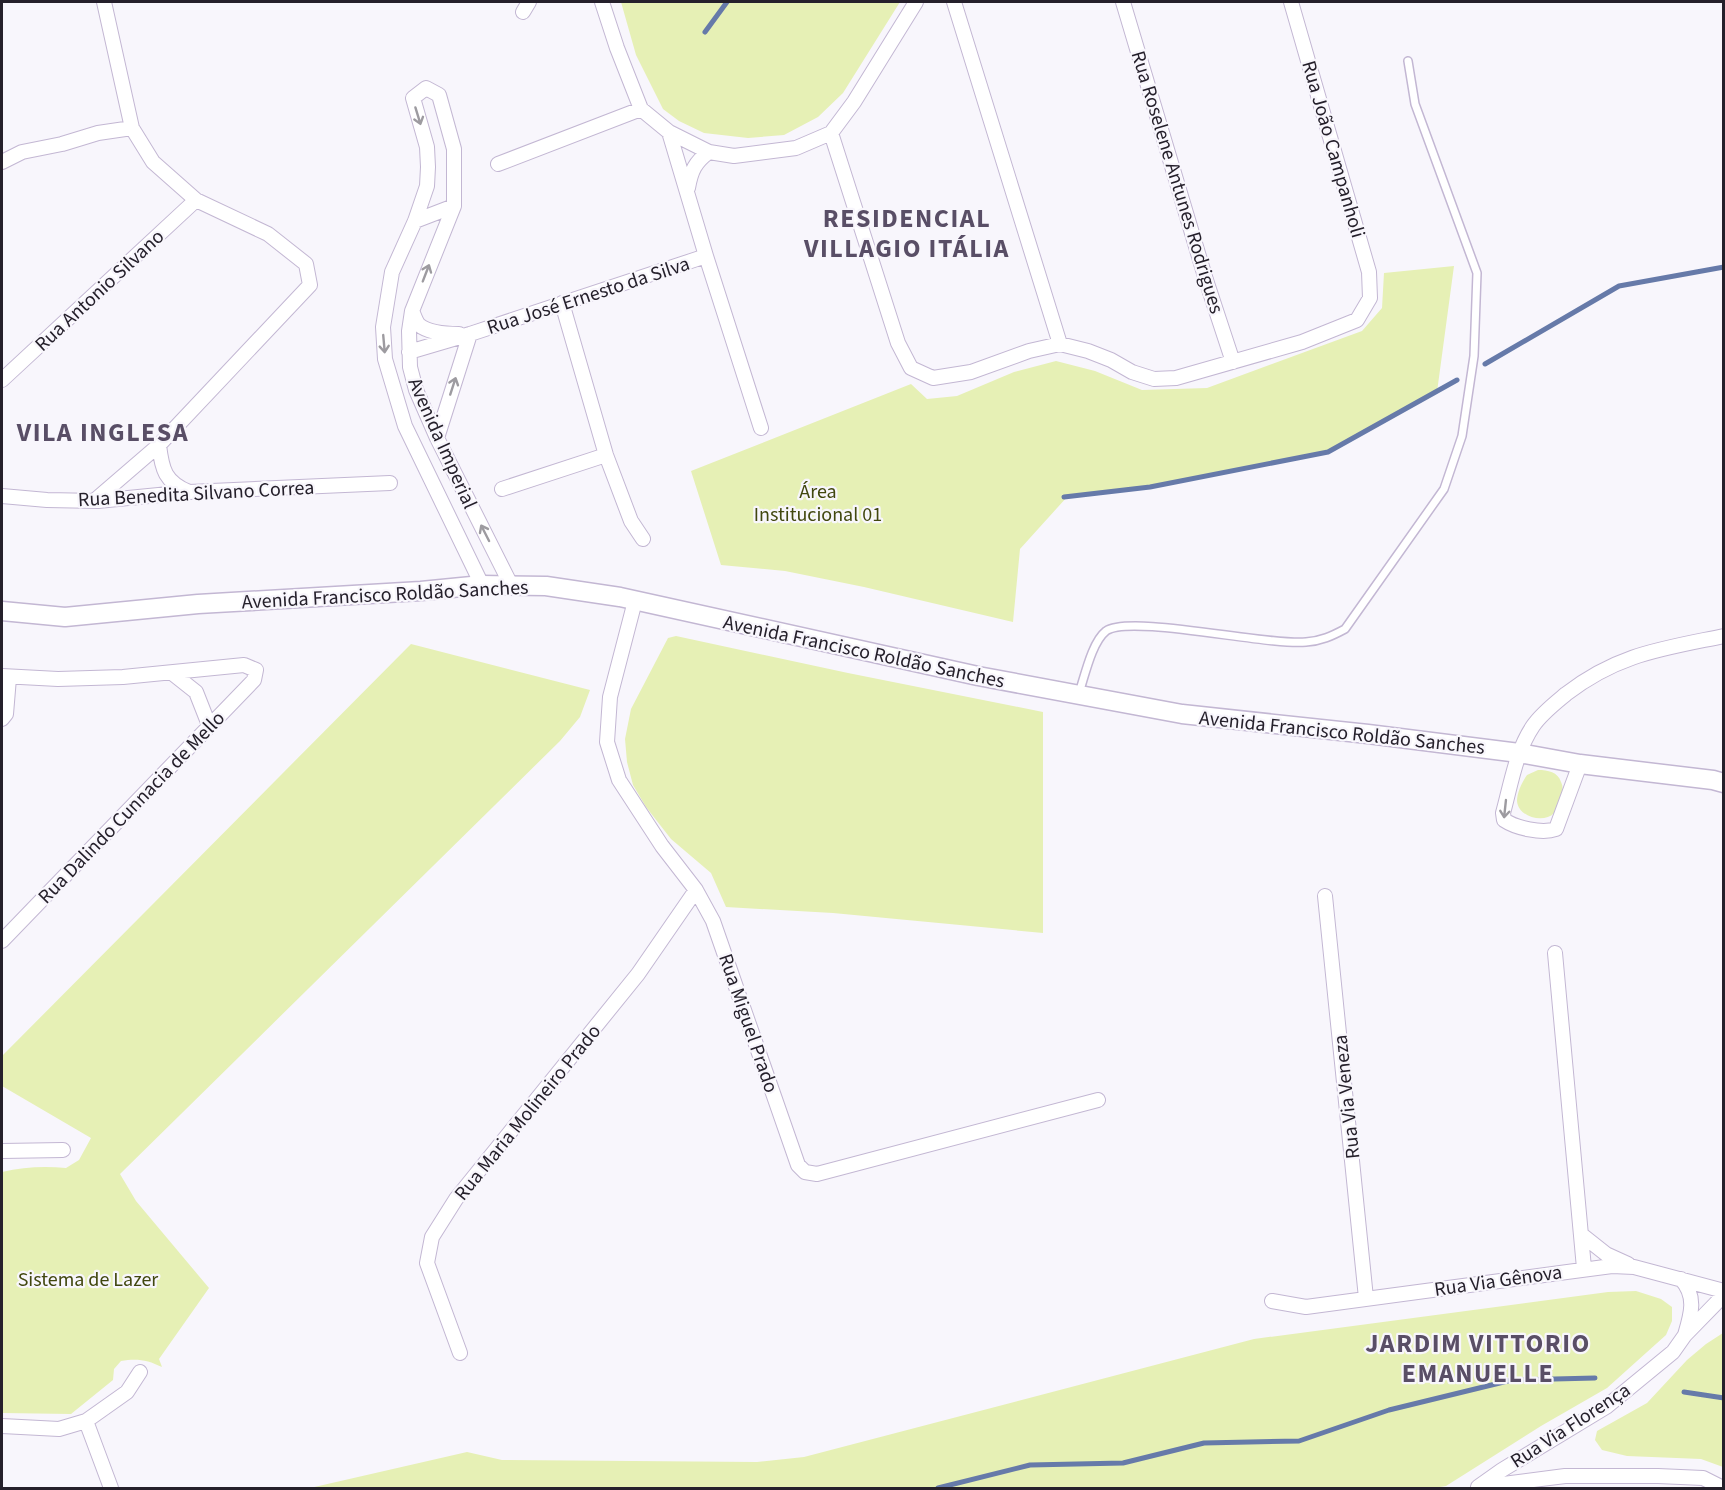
<svg xmlns="http://www.w3.org/2000/svg" width="1725" height="1490" viewBox="0 0 1725 1490" font-family="'Source Sans 3',sans-serif">
<style>
.green{fill:#e6f0b5}
.lines{fill:none;stroke-linecap:round;stroke-linejoin:round}
.stream{stroke:#667aa9;stroke-width:5}
.service-casing{stroke:#c3b7d3;stroke-width:10}
.minor-casing{stroke:#c3b7d3;stroke-width:16}
.tertiary-casing{stroke:#c3b7d3;stroke-width:21}
.service{stroke:#fff;stroke-width:7}
.minor{stroke:#fff;stroke-width:14}
.tertiary{stroke:#fff;stroke-width:18}
.oneway{stroke:#9d9ba0}
.labels{text-anchor:middle;stroke-width:4.5;stroke-linejoin:round;paint-order:stroke}
.street-label{font-size:20px;fill:#25202b;stroke:#f8f6fc}
.park-label{font-size:20px;fill:#41470e;stroke:#f8f6fc}
.district-label{font-size:26px;font-weight:bold;letter-spacing:1.5px;fill:#594e66;stroke:#f8f6fc}
</style>
<rect width="100%" height="100%" fill="#f8f6fc"/>
<path class="green" d="M621,2H900L843,93L818,117L784,135L748,138L704,133L679,121L663,109L636,55Z
M1454,266L1437,392L1328,452L1150,487L1067,497L1020,549L1013,622L864,587L785,571L721,565L691,471L911,384L927,399L957,396L1014,372L1056,361L1095,371L1142,390L1207,388L1362,331L1382,308L1384,273Z
M676,636L848,673L1043,712V933L833,913L726,907L711,873L671,839L646,807L633,785L627,762L625,739L631,709L668,638Z
M411,644L590,690L580,717L560,741L120,1174L136,1201L209,1288L159,1359L162,1367C148,1360 137,1358 121,1361L114,1369L113,1380L71,1414L2,1413V1172C23,1167 44,1166 66,1168L79,1160L91,1138L2,1086V1056Z
M1538,770C1548,770 1558,772 1561,782C1564,788 1562,794 1560,800C1558,804 1557,809 1554,813C1544,824 1518,817 1517,801C1517,793 1522,782 1527,775Z
M1636,1291L1661,1299L1672,1307V1321L1666,1335L1607,1388L1541,1426L1446,1486L1434,1488H310L467,1452L502,1460L757,1462L804,1457L1254,1339L1608,1292Z
M1723,1333V1467L1701,1459L1627,1456L1602,1450L1595,1440L1597,1431L1647,1403L1687,1360L1706,1344Z"/>
<g class="lines">
<path class="stream" d="M705,32L727,2
M1485,364L1619,286L1724,267
M1064,497L1150,487L1328,452L1457,380
M1684,1392L1724,1398
M938,1488L1030,1465L1123,1463L1204,1443L1299,1441L1389,1410L1512,1380L1595,1378"/>
<g class="service-casing">
<path id="service" d="M1079,693C1085,675 1092,642 1106,631C1130,614 1268,646 1306,642C1321,641 1332,636 1345,629L1444,489L1462,436L1474,356L1477,273L1415,104L1408,61"/>
</g>
<g class="minor-casing">
<path id="minor" d="M602,2L617,48L641,109L669,132L709,152L734,156L796,148L831,133L854,102L916,2
M954,2L1060,344
M1123,2L1206,280L1233,362
M523,12L529,2
M669,132L706,256L761,428
M831,133L898,343L911,368L933,378L971,372L1029,351L1060,344L1088,351L1111,360L1132,372L1154,379L1176,378L1302,342L1357,320L1370,298L1369,272L1291,2
M2,162L22,152L62,144L98,133L132,128
M498,164L641,109
M688,188C691,171 695,162 709,152
M415,221L454,206
M562,303L606,455L631,521L643,539
M412,311C414,315 416,322 419,325C429,333 447,334 459,334
M409,352L470,334L706,256
M2,380L196,200
M437,438L470,334
M159,445C162,470 165,482 189,492
M502,489L606,455
M2,496L47,500L98,501L189,492L390,483
M94,501L159,445L310,285L306,264L268,234L196,200L153,162L132,128L104,2
M482,585L405,426L385,359L383,327L392,272L415,221L427,186L428,167L427,147L413,98L426,88L439,95L454,149V206L412,311L409,331L410,367L416,390L437,438L511,585
M635,601L610,697L607,742L619,780L662,846L696,890L713,921L798,1165L805,1172L817,1174L1098,1100
M172,673L196,692L209,725
M2,676L58,679L123,677L244,665L256,670L254,680L2,941
M2,719L6,714L9,678
M1580,764L1556,829C1542,834 1516,828 1504,820L1503,813C1511,784 1516,751 1533,726C1541,714 1554,704 1566,694C1618,654 1661,649 1724,636
M1325,896L1366,1298
M1555,953L1584,1268
M2,1151L63,1150
M1582,1235L1606,1254L1628,1264
M1681,1279C1697,1296 1691,1315 1685,1335L1724,1295
M1272,1301L1306,1307L1612,1266L1634,1267L1724,1291
M460,1353L427,1263L432,1237L456,1199L638,974L696,890
M86,1421L111,1488
M2,1426L59,1429L86,1421L127,1392L140,1372
M1478,1487L1502,1470L1606,1407L1673,1352L1685,1335
M1480,1487L1565,1476H1658L1703,1478L1723,1488"/>
</g>
<g class="tertiary-casing">
<path id="tertiary" d="M2,611L65,617L198,604L421,591L482,585L546,586L620,597L978,676L1182,714L1368,734L1519,753L1580,764L1713,780L1724,783"/>
</g>
<use href="#service" class="service"/>
<use href="#minor" class="minor"/>
<use href="#tertiary" class="tertiary"/>
</g>
<defs><path id="oneway-shaft" d="M-6 0H5M1.5-3L5.5 0L1.5 3" fill="none" stroke-width="1.6" stroke-linecap="round" stroke-linejoin="round" transform="scale(1.5)"/></defs>
<g class="oneway">
<use href="#oneway-shaft" transform="translate(418 116) rotate(73)"/>
<use href="#oneway-shaft" transform="translate(426 273) rotate(-69)"/>
<use href="#oneway-shaft" transform="translate(384 344) rotate(85)"/>
<use href="#oneway-shaft" transform="translate(453 386) rotate(-72)"/>
<use href="#oneway-shaft" transform="translate(485 533) rotate(-117)"/>
<use href="#oneway-shaft" transform="translate(1505 809) rotate(96)"/>
</g>
<g class="labels">
<g class="street-label">
<text transform="translate(1334 149) rotate(74)" y="7">Rua João Campanholi</text>
<text transform="translate(1178 182) rotate(73)" y="7">Rua Roselene Antunes Rodrigues</text>
<text transform="translate(99 290) rotate(-43)" y="7">Rua Antonio Silvano</text>
<text transform="translate(588 295) rotate(-18)" y="7">Rua José Ernesto da Silva</text>
<text transform="translate(443 443) rotate(66)" y="7">Avenida Imperial</text>
<text transform="translate(196 493) rotate(-3)" y="7">Rua Benedita Silvano Correa</text>
<text transform="translate(385 594) rotate(-3)" y="7">Avenida Francisco Roldão Sanches</text>
<text transform="translate(864 651) rotate(12)" y="7">Avenida Francisco Roldão Sanches</text>
<text transform="translate(1342 732) rotate(6)" y="7">Avenida Francisco Roldão Sanches</text>
<text transform="translate(131 807) rotate(-46)" y="7">Rua Dalindo Cunnacia de Mello</text>
<text transform="translate(749 1023) rotate(71)" y="7">Rua Miguel Prado</text>
<text transform="translate(1346 1097) rotate(-96)" y="7">Rua Via Veneza</text>
<text transform="translate(527 1112) rotate(-51)" y="7">Rua Maria Molineiro Prado</text>
<text transform="translate(1498 1280) rotate(-8)" y="7">Rua Via Gênova</text>
<text transform="translate(1570 1425) rotate(-33)" y="7">Rua Via Florença</text>
</g>
<g class="park-label">
<text x="818" y="498">Área<tspan x="818" dy="23">Institucional 01</tspan></text>
<text x="88" y="1286">Sistema de Lazer</text>
</g>
<g class="district-label">
<text x="907" y="227">RESIDENCIAL<tspan x="907" dy="30">VILLAGIO ITÁLIA</tspan></text>
<text x="103" y="441">VILA INGLESA</text>
<text x="1478" y="1352">JARDIM VITTORIO<tspan x="1478" dy="30">EMANUELLE</tspan></text>
</g>
</g>
<rect width="1725" height="1490" fill="none" stroke="#25202b" stroke-width="6"/>
</svg>
